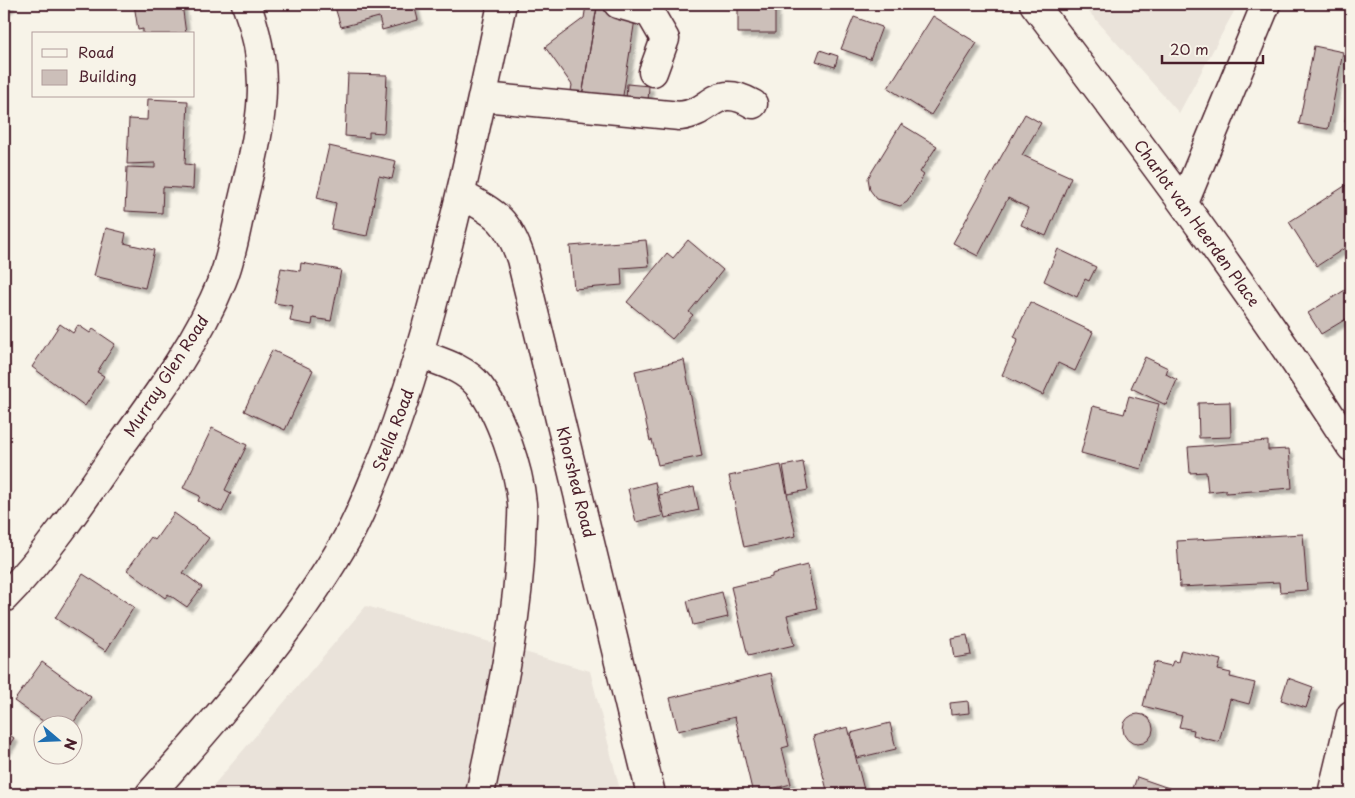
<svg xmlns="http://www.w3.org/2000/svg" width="1355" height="798" viewBox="0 0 1355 798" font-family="'Playpen Sans',sans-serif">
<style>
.built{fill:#eae3da}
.building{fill:#ccbfb9;stroke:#4a1f2b;filter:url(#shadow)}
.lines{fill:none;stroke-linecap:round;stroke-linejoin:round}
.minor-casing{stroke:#4a1f2b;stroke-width:31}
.major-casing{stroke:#4a1f2b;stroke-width:31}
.minor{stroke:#f7f3e8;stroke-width:28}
.major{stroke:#f7f3e8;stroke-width:28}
.labels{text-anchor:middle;stroke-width:5;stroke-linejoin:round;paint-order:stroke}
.street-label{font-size:16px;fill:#4a1f2b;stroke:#f7f3e8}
</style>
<defs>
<filter id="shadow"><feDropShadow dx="4.5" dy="4.5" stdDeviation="1" flood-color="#0004"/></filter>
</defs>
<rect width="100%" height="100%" fill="#f7f3e8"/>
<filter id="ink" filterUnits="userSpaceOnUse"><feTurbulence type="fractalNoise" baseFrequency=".02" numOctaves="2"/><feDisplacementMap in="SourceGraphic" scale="10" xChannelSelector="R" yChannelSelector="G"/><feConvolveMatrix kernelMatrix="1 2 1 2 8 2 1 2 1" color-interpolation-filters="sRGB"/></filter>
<g filter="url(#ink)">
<path class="built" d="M1082,4H1238L1179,113Z
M366,606L590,671L621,794H206Z"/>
<path class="building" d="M4,4H10L11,5L4,10Z
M134,4H182L186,34H143V29L138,30Z
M334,4H414L418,20L382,30L379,17L341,27Z
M738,4H775V33H738Z
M586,5L597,7L581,102H569L572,85L545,47L584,18Z
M597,7L636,13L621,108L581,102Z
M933,16L977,43L931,115L888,88Z
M854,17L882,27L870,59L841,49Z
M1314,46L1343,52L1328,129L1299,124Z
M820,50L838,56L835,67L816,61Z
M348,74L387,75L384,133L369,132V138L345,136Z
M627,84L649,86L648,102L626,100Z
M1351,95V122L1345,121Z
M148,99L188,101L185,164L194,165L193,189L163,187L162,213L125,211L127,167L155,168V163L127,164L129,119L147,120Z
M1025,114L1041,123L1022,155L1071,177L1046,236L1021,225L1028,208L1008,198L978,256L953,243Z
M901,124L937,146L920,172L924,175L907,202L900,206L877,199L870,190L868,178Z
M329,146L396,161L392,179L379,176L367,236L331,229L336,203L317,198Z
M1351,182V244L1317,266L1289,222Z
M106,228L126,233L124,243L154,250L145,288L94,276Z
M646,240L649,266L621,268L622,285L574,289L570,246Z
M688,240L723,270L689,312L693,315L672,339L627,302L667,253L673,258Z
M1058,249L1096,267L1089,281L1085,279L1077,297L1044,281Z
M301,263L341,270L331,321L313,318L312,325L290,321L293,306L274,303L281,268L300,271Z
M1345,290L1351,300V316L1321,334L1308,313Z
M1030,302L1093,332L1075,371L1058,363L1043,395L1002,375L1018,339L1014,337Z
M60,324L73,333L78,325L90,333L93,329L115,344L97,372L104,376L85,406L32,367Z
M272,350L313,370L285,430L244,411Z
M1145,357L1168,368L1166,374L1177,380L1166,405L1131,388Z
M684,360L702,456L658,465L652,440L650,441L635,371Z
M1129,396L1159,404L1141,469L1081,453L1093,406L1124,414Z
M1230,402L1231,437L1199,438L1198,403Z
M212,428L247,445L225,490L231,493L222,512L198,501L200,496L183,488Z
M1268,441V450L1289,449L1292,488L1226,493V490L1208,492L1206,472L1190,473L1188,447Z
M803,462L808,490L788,494L783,466Z
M781,465L796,536L744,547L729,476Z
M655,482L662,516L636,522L628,489Z
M694,487L699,510L665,518L659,495Z
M174,513L209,538L183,573L202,587L187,607L168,594L165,598L127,570L151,537L155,540Z
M1303,534L1307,590L1280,592L1279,582L1180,587L1177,541Z
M807,565L817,608L787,615L794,645L748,656L731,587L772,577V574Z
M83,574L134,607L106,651L55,618Z
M722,592L728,617L693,625L687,601Z
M967,635L971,655L954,658L951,638Z
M1181,650L1221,660L1218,670L1231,673L1230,677L1255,683L1249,704L1230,699L1219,742L1193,735L1194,730L1179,727L1182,716L1143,706L1154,662L1171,666L1173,661L1178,662Z
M42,662L91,697L71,726H50L14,701Z
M771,673L789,746L782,748L791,784L760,792L761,794H753L735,717L678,731L670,698Z
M1288,678L1313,687L1306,708L1281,700Z
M968,701L969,713L951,715L950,703Z
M1123 729a15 15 0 1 1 30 0a15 15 0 1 1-30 0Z
M890,723L896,749L857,758L851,733Z
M848,727L865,794H828L813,736Z
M4,731L14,738L4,753Z
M1137,777L1186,794H1131Z"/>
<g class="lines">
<g class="minor-casing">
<path id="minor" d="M618,4L650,13L665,39L653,72
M1034,4C1144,149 1253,294 1351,447
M483,97L680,116C714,112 714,82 753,104
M462,195C497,214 508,220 521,259L651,794
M1184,203L1266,4
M420,354C441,362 465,368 479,386C500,413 519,469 522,503C523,515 521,528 521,540C518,626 497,711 480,794
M4,598C47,554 82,502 117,451C156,397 197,343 222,281C232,257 236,229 242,204C259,131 275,77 246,4
M1332,794L1351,715"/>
</g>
<g class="major-casing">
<path id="major" d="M150,794C220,715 291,634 345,542C360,517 370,488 382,461C406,402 423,342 439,280C463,189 483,96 502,4"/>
</g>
<use href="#minor" class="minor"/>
<use href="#major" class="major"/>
</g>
</g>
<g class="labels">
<g class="street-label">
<text transform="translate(1197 223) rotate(54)" y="6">Charlot van Heerden Place</text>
<text transform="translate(166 376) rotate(-57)" y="6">Murray Glen Road</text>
<text transform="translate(393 430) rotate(-69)" y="6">Stella Road</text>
<text transform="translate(576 482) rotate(76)" y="6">Khorshed Road</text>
</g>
</g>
<rect width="1355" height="798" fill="none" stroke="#f7f3e8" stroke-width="20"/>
<rect x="10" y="10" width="1335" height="778" fill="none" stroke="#4a1f2b" stroke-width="2" filter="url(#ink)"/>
<rect x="32" y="32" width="162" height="65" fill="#f7f3e8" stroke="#b29e9c"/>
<rect x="42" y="49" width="25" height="8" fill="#f7f3e8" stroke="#b29e9c"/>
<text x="78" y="58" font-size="15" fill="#4a1f2b">Road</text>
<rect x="42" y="70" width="25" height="15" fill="#ccbfb9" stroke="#b29e9c"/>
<text x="78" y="82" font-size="15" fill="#4a1f2b">Building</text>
<g transform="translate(58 740) rotate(109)"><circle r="24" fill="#f7f3e8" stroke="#b29e9c"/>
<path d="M0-4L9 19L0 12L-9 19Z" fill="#1f6fb2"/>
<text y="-8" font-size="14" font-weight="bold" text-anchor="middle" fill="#4a1f2b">N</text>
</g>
<path d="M1162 55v8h101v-8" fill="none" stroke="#4a1f2b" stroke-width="2.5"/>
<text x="1170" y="55" font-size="15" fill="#4a1f2b" stroke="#f7f3e8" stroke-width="4" paint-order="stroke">20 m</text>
</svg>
